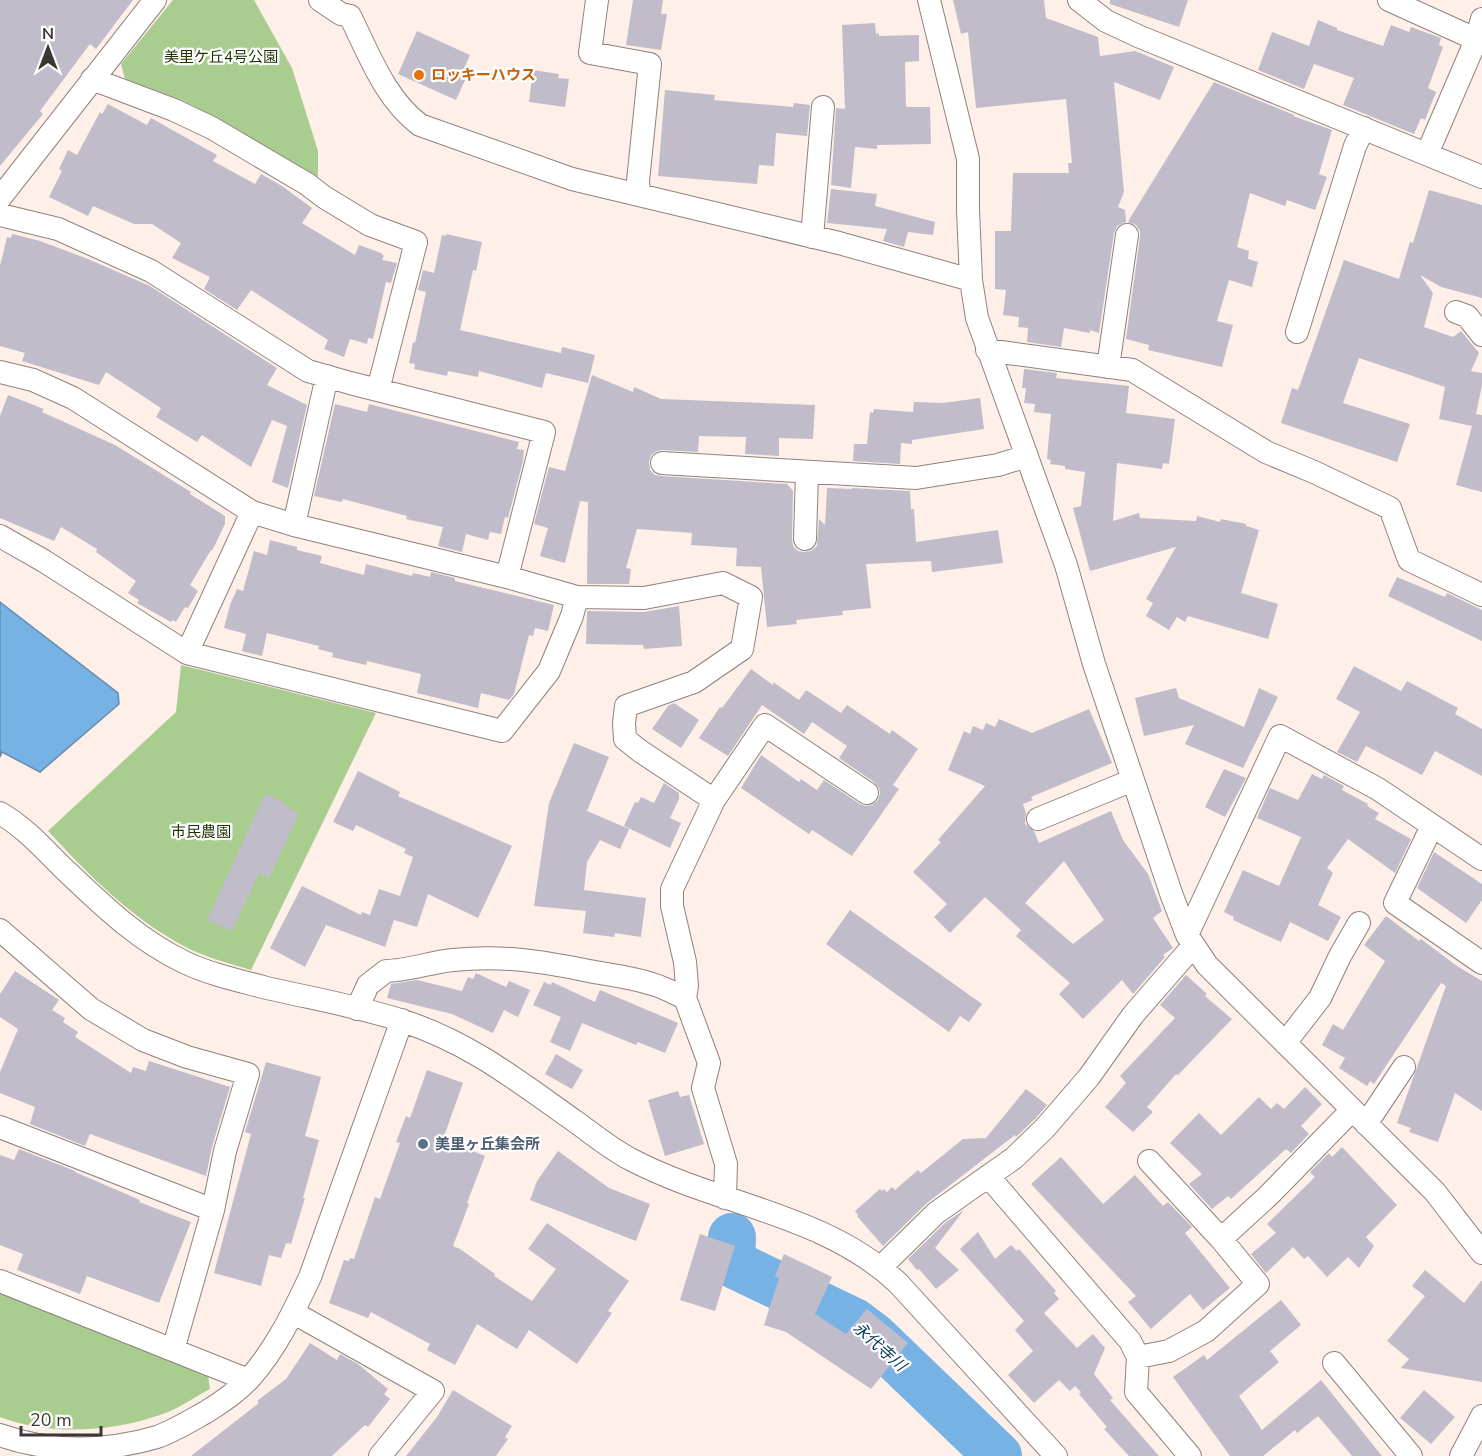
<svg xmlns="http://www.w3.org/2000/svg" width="1482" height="1456" viewBox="0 0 1482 1456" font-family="'Nunito Sans','Noto Sans JP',sans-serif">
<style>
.green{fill:#a9cd8e}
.water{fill:#76b2e4;stroke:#658daf;stroke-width:1.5}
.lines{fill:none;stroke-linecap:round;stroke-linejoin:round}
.river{stroke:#76b2e4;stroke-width:48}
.building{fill:#c1bcc9;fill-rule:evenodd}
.street-casing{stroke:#8f827c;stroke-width:24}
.street{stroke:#fff;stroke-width:22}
.food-dot{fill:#e8710a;stroke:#fff;stroke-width:2}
.service-dot{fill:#5c6f8a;stroke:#fff;stroke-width:2}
.labels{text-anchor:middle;stroke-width:4.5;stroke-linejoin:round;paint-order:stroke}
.park-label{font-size:15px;fill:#1a3102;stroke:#fff}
.food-label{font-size:15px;font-weight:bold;fill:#c56008;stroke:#fff;text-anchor:start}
.service-label{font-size:15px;font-weight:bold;fill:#4e5e75;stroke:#fff;text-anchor:start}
.water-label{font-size:16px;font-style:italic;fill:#053657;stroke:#fff}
</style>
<rect width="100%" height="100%" fill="#feefe9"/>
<path class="green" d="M173,0H254L292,68L318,151V177L220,119L179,99L125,79L121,64Z
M181,665L376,713L251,970C224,962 197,955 173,940C125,912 85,871 48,831L176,712Z
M0,1293L208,1375L210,1389C194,1397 177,1410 160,1415C110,1432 50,1436 0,1417Z"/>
<path class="water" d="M0,602L118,693L119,704L40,772L2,752L0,757Z"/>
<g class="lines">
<path class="river" d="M732,1237L731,1263L854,1322L874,1337L998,1456"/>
</g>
<path class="building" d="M0,0H133L96,49L90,44L40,111L43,114L0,166Z
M633,0H663L661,14H667L661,50L626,45Z
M953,0H1044L1046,18L1098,37L1100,56L1135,51L1174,67L1160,100L1114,82L1124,192L1118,207L1125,210L1126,222L1117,226L1114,233L1099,333L1090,330V333L1064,328L1061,347L1027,342L1028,328L1018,327L1019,317L1003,315L1006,290L995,289V231H1011L1013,173H1069L1068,163H1072L1066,99L976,108L968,32L961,34Z
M1110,0H1188L1179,27L1110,4Z
M1318,20L1337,28V30L1383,46L1391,25L1409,32L1411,27L1441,38L1439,45L1443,47L1428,88L1436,92L1425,120L1421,118L1414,134L1343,105L1354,78L1314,64L1304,89L1258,70L1272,32L1309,46Z
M875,23L876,34L879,33V36L919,35V61L905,62L906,107H930L931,144L877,145V149L855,147L851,188L831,185L836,108L845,109L842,25Z
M417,31L470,55L460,78L465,80L456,100L398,74Z
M533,70L559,74L558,78L569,79L565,107L529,102Z
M1214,82L1294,115L1293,116L1332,130L1319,174L1327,177L1315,210L1287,200L1285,206L1250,193L1237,247L1249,251L1248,259L1258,262L1252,287L1229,280L1217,321L1233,325L1222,367L1148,350L1149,345L1126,339L1140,237V231L1136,225L1128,222L1130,218Z
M665,90L715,95L714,100L793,107L794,103L810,105L807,136L776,133L774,166L759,165L757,184L658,176Z
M108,104L147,125L151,118L217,155L213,161L255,184L261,174L282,186L312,208L302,223L355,255L359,245L381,253L384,256L382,260L397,263L391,283L386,282L373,339L368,338L367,344L350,339L344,357L324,349L328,340L251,290L237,310L204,289L210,277L172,258L181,243L152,224H134L93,206L88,216L49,197L62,171L59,169L68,150L77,155L100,112L102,114Z
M831,189L877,194L875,206L935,222L933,235L908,232L904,247L883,241L887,229L827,223Z
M1429,190L1482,205V298L1441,287L1420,275L1433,293L1424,327L1453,337L1461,331L1479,353L1471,371L1482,373V385L1476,414L1482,415V492L1456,485L1472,426L1439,419L1445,387L1359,358L1343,403L1410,424L1397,462L1281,423L1292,388L1298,390L1344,260L1399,279L1410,242L1413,243Z
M12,234L40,241L88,259L150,286L277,368L267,385L307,405L288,488L272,482L287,426L272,420L251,467L202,435L197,442L156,417L161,408L106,372L99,385L22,361L25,353L0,346V266L7,237L11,238Z
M446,234L482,242L476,271L473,270L460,330L561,353L562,347L595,355L588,383L546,373L542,388L479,371L478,377L448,371L447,376L414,369L415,364L409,363L413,342L415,343L426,292L418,290L423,270L434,273L442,235L446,236Z
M1024,369L1057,373L1056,378L1129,386L1126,413L1175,419L1169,464L1163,463L1162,469L1117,463L1113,521L1139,513L1140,518L1196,521L1197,516L1220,522L1221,519L1246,524V526L1259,530L1241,593L1278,604L1268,639L1188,616L1185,622L1177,617L1169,630L1146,616L1153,603L1146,599L1176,547L1090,571L1073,508L1081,506L1085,472L1065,469V466L1050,464L1051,460L1047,459L1051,414L1034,412L1035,404L1024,403L1026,388H1022Z
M592,375L633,392L634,387L661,399L815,405L813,439L779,438V456L745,454L746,437L699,436L698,452L662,450L657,451L651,455L649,462L650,470L655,475L661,476L787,484L793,491L792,539L793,546L798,551L804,552L811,551L817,546L819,519L825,525L827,488L852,489V488L910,491L911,509H914L916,542L998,530L1003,563L932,572L931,561L866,564L871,608L842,611L843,615L796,620L797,624L767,627L761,567L736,566L737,548L691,545L692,533L637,529L626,568L631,569L629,584H587L588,502L580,501L565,563L540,556L548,528L534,524L549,467L565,471Z
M8,395L44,409L42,412L115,445L191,492L190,494L225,516V524L212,551L211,550L190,585L198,591L188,608L185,607L176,622L172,620L171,622L137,603L139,600L128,593L136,581L96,552L97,549L61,527L54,541L0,518V416Z
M980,398L984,429L912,440V444L901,443L900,464L853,461L854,444H867L870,412L873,413L874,409L913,412L914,402L943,403Z
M335,404L367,412L369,404L519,442L517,449L524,450L523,461L508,518L505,517L501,534L490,532L488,540L466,534L462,552L438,546L443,527L406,519L407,516L343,499L342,502L314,496Z
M270,540L297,547V550L322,556L320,563L364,575L366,564L412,576L413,573L430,577L431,572L455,578V581L554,605L548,631L535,628L533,636L529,635L514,694L509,700L481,693L478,708L417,693L421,674L367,661L366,665L332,657L333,653L318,649L319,646L267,633L262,656L242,651L246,634L224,628L230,605L237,589L243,591L254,551L267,555Z
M1397,577L1445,597L1447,593L1482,610V641L1388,596Z
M679,606L682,646L644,649L643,645L586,644L587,611L644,612Z
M1354,666L1401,691L1407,681L1458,708L1455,714L1482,729V776L1435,751L1422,775L1366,746L1357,762L1337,752L1360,712L1336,699Z
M751,669L773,685V682L799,700L806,690L841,713L847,705L890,734L892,730L918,749L893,785L899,789L852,856L812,830L809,834L741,788L761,755L799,782L801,779L817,790L824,780L860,804L866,806L872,805L878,800L880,793L879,788L874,782L839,758L847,746L812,722L804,734L762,705L728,756L699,738L720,707L722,708Z
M1176,688L1179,698L1244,727L1259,688L1278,697L1243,768L1185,744L1194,725L1144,736L1135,698Z
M674,703L699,720L681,748L652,729L668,706Z
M1089,709L1112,763L1031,797L1033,800L1023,804L1026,813L1025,824L1034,831L1039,843L1111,811L1123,840L1148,874L1162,911L1153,918L1173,948L1163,955L1165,957L1133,994L1122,980L1083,1019L1059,994L1070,983L1016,936L1021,930L985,897L950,933L934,917L947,904L913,872L941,842L938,840L985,786L948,770L964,731L970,734L973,726L983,730L986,723L995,727L999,719L1032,733ZM1064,861L1104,920L1073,944L1025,903Z
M574,743L609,757L587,811L629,829L620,849L600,840L587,862L584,890L646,898L641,937L615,933L614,937L583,933L586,911L534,906L549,803Z
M1224,769L1246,778L1225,817L1205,807Z
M358,771L400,792L398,796L512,846L478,918L428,894L417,927L394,920L385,947L326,925L305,967L270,948L302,886L361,915L362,912L370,915L379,889L400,896L413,857L404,853L406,849L356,825L353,831L333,822Z
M1312,774L1322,779L1324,775L1344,786L1342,790L1368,804L1367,806L1379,813L1375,819L1411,839L1395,873L1348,839L1327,868L1333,873L1318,905L1341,917L1328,941L1290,922L1281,942L1233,920L1234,917L1224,912L1243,870L1279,886L1301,837L1257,818L1270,788L1298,800Z
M664,783L679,793V799L670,818L681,823L670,848L624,826L635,802L638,803L641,797L654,803Z
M265,794L285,803L284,806L299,813L269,878L259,873L232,931L207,920Z
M1434,852L1482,884V900L1466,923L1417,888Z
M850,910L982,1004L969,1022L960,1016L949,1032L826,944Z
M1386,916L1419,941L1421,939L1457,966L1482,981V1111L1455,1093L1438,1142L1409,1132L1411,1128L1397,1123L1446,986L1441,983L1374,1084L1370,1081L1367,1086L1339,1068L1345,1058L1322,1045L1333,1024L1343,1030L1385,961L1364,945Z
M15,971L59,1000L52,1010L65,1018L63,1022L78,1032L75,1037L131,1073L133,1067L146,1071L149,1061L230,1087L212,1147L206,1176L90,1134L85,1146L30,1124L35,1107L0,1093V1072L18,1029L0,1017V994Z
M476,973L506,987L509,981L530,990L518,1017L504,1010L493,1033L452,1014L387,998L391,984L417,980L462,991L468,977L473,979Z
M1186,975L1207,994L1205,996L1232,1019L1178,1075L1176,1074L1147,1107L1153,1112L1133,1132L1105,1107L1126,1083L1120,1076L1175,1018L1160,1005Z
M544,982L551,985L552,982L595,1002L600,990L678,1023L665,1053L638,1042L636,1045L582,1023L570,1051L550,1042L561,1017L533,1005Z
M556,1054L583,1070L572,1089L545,1074Z
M266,1062L321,1077L305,1136L319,1140L303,1198H305L291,1244L286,1243L281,1258L269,1255L261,1286L214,1273L251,1134L245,1132Z
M427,1070L463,1083L443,1139L485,1156L467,1203L469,1204L453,1246L460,1249L495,1274L494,1276L532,1301L556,1269L528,1249L547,1223L629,1281L608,1311L612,1313L577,1364L529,1330L517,1349L477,1324L455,1365L427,1350L430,1344L371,1312L368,1318L329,1303L344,1260L349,1261L350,1258L354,1259L375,1197L380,1199L400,1143L396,1142L406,1116L410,1118Z
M1305,1087L1322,1104L1301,1126L1309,1134L1291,1153L1286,1149L1231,1199L1228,1196L1212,1209L1189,1184L1202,1174L1170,1143L1199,1113L1221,1135L1259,1097L1271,1109L1277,1103L1284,1109Z
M1026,1089L1047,1105L1035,1119L1016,1137L1015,1135L927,1203L883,1246L857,1216L858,1215L855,1211L880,1189L882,1191L884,1189L887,1192L892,1187L895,1190L918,1170L921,1173L963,1139L986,1138Z
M678,1091L680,1097L689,1095L704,1144L665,1156L648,1100Z
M1342,1147L1397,1205L1366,1237L1374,1246L1359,1268L1348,1257L1327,1277L1308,1256L1304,1259L1293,1247L1266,1273L1251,1254L1276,1233L1267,1224L1315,1177L1310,1172L1329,1153L1332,1157Z
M19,1149L75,1171V1172L140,1200L139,1202L191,1222L159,1303L87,1276L80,1294L17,1270L23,1254L0,1245V1155L14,1160Z
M558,1151L609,1188L650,1204L636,1241L530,1200L537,1181Z
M1061,1157L1103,1204L1135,1175L1163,1206L1168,1202L1192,1227L1185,1233L1230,1288L1203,1310L1190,1294L1151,1329L1128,1302L1136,1296L1031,1184Z
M964,1210L935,1248L959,1270L936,1289L919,1269L917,1270L908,1259L945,1223Z
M978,1232L995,1259L1011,1245L1017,1251L1019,1249L1056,1291L1054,1293L1059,1299L1044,1313L1077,1348L1093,1334L1105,1348L1094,1374L1113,1398L1110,1400L1159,1456H1129L1104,1429L1107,1427L1079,1394L1081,1392L1075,1386L1070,1391L1059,1380L1034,1403L1008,1375L1033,1351L1015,1330L1024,1321L960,1249Z
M700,1234L735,1246L715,1311L680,1300Z
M784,1254L832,1277L815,1314L846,1334L867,1309L908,1343L871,1389L786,1332L764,1325L779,1278L775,1276Z
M1425,1270L1464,1303L1482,1280V1382L1401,1368L1409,1359L1387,1341L1425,1296L1412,1286Z
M1281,1300L1301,1325L1270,1351L1279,1362L1239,1396L1262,1430L1321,1380L1382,1456H1352L1318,1416L1297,1433L1295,1430L1263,1456H1230L1173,1377L1204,1355L1207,1360Z
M310,1343L337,1360L340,1354L358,1364L388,1389L384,1394L390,1399L368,1427L365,1425L332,1456H191L259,1403L257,1401L286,1379Z
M453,1390L512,1426L505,1437L508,1439L496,1456H406L437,1417Z
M1424,1390L1455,1417L1431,1444L1400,1418Z"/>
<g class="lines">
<g class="street-casing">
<path id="street" d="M320,0L341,14L350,16C369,54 385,99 420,125L572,179L839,243L971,280
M597,0L590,53L650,64L638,181L639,195
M929,0L968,159V210L971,280L977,318L1066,565L1094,664L1172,896L1187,935L1207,965L1435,1192L1482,1253
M1079,0L1106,21L1138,36L1482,177
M1389,0L1482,42
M92,79L174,110L212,128L307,184L324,197L370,225L416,242L378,390
M1427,154L1476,40L1482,19
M0,198L155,0
M0,215L58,229L151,271L308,371L350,383L544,432L507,577
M812,237L823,107
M1456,312L1467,316L1482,335
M1297,332L1355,146L1364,128
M987,350L1132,370L1266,452L1314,472L1390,508L1409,560L1482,595
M1108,367L1127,235
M0,372L33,380L73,398L252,512L294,525L507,577L577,597L572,616L549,671L502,731L187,653L44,561L0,536
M662,463L916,478L998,465L1027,456
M294,525L327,376
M805,539L807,473
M577,597L644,598L723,583L751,597L742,649L694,682L626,706L624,723L625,739L640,751L714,800L672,889V906L685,962L687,986L685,998
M187,653L252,512
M714,800L765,725L867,793
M0,813C24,827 42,847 62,867C100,903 136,939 184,962C209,974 236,980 263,987C309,998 358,1006 403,1021C471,1043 519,1082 576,1122C594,1135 612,1150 632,1160C718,1205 825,1214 898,1283L1056,1456
M1038,819L1133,780
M1432,826L1395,903L1482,963
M0,930L91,1009L143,1040L187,1057L248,1074L225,1151L213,1210L173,1350
M1187,935L1280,736L1378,789L1482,859
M357,1009L368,985L386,971C407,971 431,962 453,960C502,955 541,961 589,971C610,975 631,977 652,984C663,987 674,993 685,998L709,1063L703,1088L726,1164L725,1198
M1285,1043L1320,998L1340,956L1359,923
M1366,1124L1404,1067
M0,1127L213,1210
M988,1176L1130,1341L1138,1357L1136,1392L1190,1456
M1221,1239L1268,1196L1352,1110
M881,1267L936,1213L1014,1158L1045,1128L1089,1077L1133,1015L1193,946
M0,1281L248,1380
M294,1313L433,1391L380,1456
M1138,1357L1169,1351L1206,1331L1258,1284L1221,1239L1149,1161
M1334,1363L1411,1456
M0,1435C50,1453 106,1452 157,1437C174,1431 190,1421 206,1412C221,1403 237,1392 249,1379C276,1349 293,1313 310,1277L402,1020
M1461,1456L1482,1416"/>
</g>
<use href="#street" class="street"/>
</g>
<circle class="food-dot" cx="419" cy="75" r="6"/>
<circle class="service-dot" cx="423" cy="1144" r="6"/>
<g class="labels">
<g class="park-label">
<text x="221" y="62">美里ケ丘4号公園</text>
<text x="201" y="837">市民農園</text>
</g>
<g class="food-label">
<text x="431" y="80">ロッキーハウス</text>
</g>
<g class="service-label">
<text x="435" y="1149">美里ヶ丘集会所</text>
</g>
<g class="water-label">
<text transform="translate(880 1346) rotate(42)" y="6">永代寺川</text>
</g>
</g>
<g transform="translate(48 48)" stroke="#ffffff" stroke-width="4.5" paint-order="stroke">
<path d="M0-4.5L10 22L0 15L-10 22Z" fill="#3c3734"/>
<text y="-9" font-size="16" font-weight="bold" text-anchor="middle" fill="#3c3734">N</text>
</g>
<path d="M21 1426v9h80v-9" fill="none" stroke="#3c3734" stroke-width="3"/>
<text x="30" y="1426" font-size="18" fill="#3c3734" stroke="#ffffff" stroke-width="4.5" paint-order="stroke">20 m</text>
</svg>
